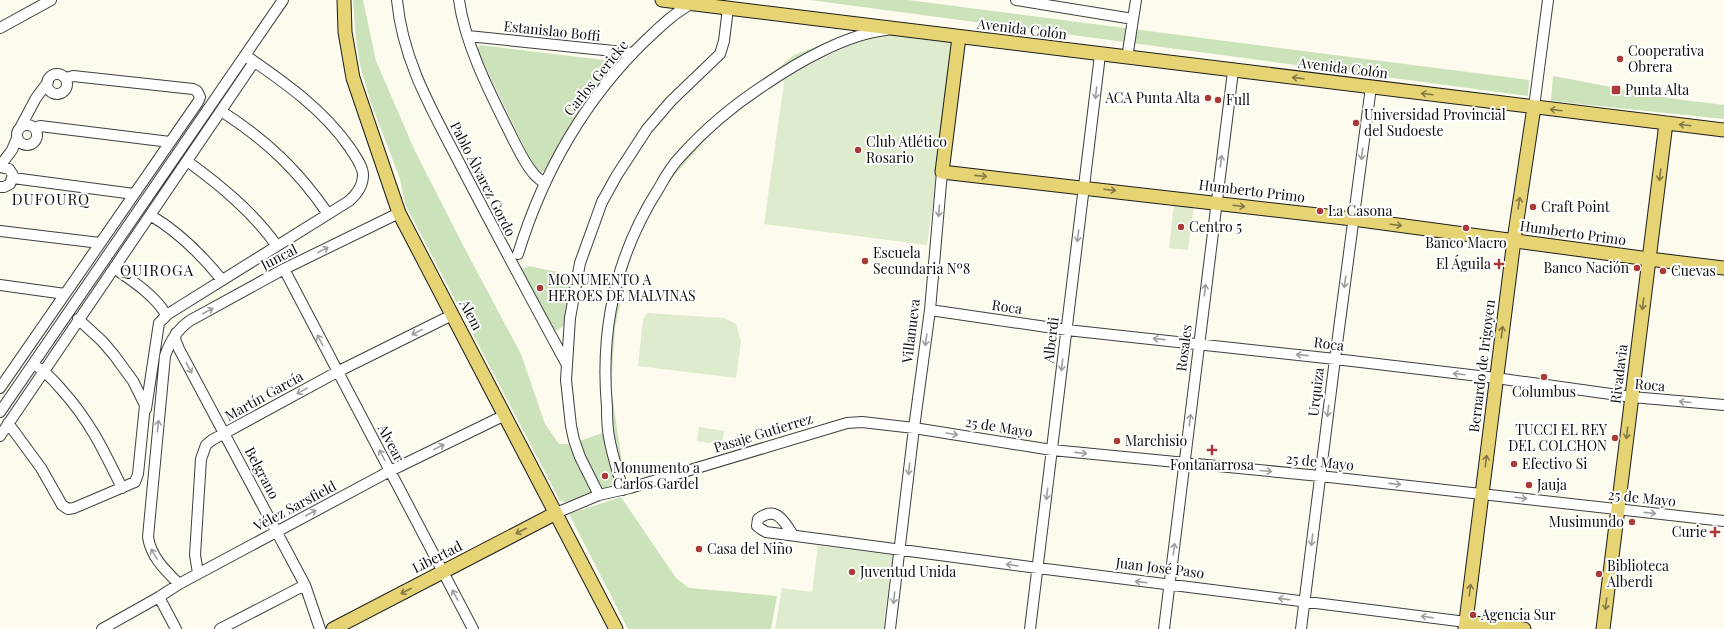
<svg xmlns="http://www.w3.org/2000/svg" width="1724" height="629" viewBox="0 0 1724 629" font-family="'Playfair Display',serif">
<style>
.green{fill:#cce2bb}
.pitch{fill:#deebcc}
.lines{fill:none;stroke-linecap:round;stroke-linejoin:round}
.minor-casing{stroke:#3f3f3f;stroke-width:12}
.major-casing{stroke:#1d1d1d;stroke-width:15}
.minor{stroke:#fff;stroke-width:10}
.major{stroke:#e6d373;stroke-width:13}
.oneway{stroke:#847945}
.oneway2{stroke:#9e9e9e}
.poi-dot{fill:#a93a37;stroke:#fff;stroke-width:1.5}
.labels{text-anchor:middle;stroke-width:4;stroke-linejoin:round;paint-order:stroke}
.street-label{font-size:14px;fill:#0c0c0c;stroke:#fff}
.poi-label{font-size:14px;fill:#0c0c0c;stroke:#fff;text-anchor:start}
.neighbourhood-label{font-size:15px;letter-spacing:1px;fill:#0c0c0c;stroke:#fff}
</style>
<rect width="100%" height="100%" fill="#fcfbed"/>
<path class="green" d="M353,0H363L376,61L415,151L465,249L521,354L545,424L559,444H571L605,432L614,317L629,247L664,182L721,117L794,55L885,21L889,29L809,61L734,107L665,186L632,249L615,327L611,387L625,483L566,502L560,501L405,204L400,179L370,100L360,65L356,40Z
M810,0H908L1529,80L1528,96Z
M480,45L612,61L614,71L579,112L544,171L540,173L534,168L477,49Z
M1553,76L1675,99L1724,105V119L1551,101Z
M529,266L567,274L572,278L564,325L558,330H553L521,270Z
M621,497L676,578L689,588L777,596L771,629H628L569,514Z"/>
<path class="pitch" d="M885,34L956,41L927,245L764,224L785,76L850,45Z
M1174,204L1194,206L1188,250L1169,248Z
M647,313L724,318L736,324L741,341L736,378L638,366L643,320Z
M699,427L724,431L722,445L697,441Z
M818,546L893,555L883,629H775L782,588L812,592Z"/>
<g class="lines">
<g class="minor-casing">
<path id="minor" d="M397,0C403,64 435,115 463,170C497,235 531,299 566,363
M459,0C465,44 489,91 509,131C516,145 523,161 533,173C536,177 541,180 544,183
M1016,0L1133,19
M0,28L51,0
M468,36L633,53
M1127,58L1136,0
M47 84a10 10 0 1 1 20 0a10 10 0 1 1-20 0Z
M1534,107L1548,0
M221,111C266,140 298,170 328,214
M17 135a10 10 0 1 1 20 0a10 10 0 1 1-20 0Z
M20,128L36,98L48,82
M35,128L40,126L170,142
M187,161C220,185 253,212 277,246
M0,166L12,150L17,138
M0,167L9,169L13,175L10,184L4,187H0
M13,178L134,194
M150,215C179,232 201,254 222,280
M0,231L100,243
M518,254C543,173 585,99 646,40C660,27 674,13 691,4
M114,268C130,279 157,297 166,315
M284,269L473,629
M0,285L65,294
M930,310L1067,330L1335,359L1496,378L1632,397L1724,405
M176,333L175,339L179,349L305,585L320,629
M39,368C47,373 55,382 61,389C90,421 104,451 122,488
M0,388L198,102L200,97L197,91L193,89L73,76L66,78
M146,409L159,323L168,314L349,201C356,195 363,186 363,175C363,166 355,156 350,148C323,109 284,82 245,55
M0,412L283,0
M8,423L41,468L62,505L68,509L74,508L135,482L138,474L145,405L133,381L114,355L102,341L78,319
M0,436L254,62
M623,490C618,472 612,455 609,437C607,427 607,417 607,407C600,329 616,255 659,188C665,177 672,165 681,156C706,128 735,104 766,84C798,62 847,34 886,30
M599,495L580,457L574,440L571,426L566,380L570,318L580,263L602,202L617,175L647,129L671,101L720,54L724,41L728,8
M556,513L599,495L630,488L847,423L862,422L914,428L1052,450L1320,476L1724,521
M793,535C784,521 776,505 758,519L757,526L761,529L766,532L1038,568L1466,622
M198,573L195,555L201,459L206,445L212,440L337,372L452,315
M179,584C165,570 151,557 148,537L165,356C170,341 177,329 191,320L284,269L399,213
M159,597L176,629
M102,629L159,597L179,584L390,471L505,415
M220,629L305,585
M890,629L914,428L930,310L942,172
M1030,629L1100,55
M1164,629L1233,71
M1301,629L1335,359L1371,87"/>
</g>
<g class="major-casing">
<path id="major" d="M344,0L345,32L353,78L399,213L616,629
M662,0L1724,130
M959,37L942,172L1353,219L1649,259L1724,268
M1466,622L1524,629
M333,629L556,513
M1465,629L1514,240L1534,107
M1603,629L1666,123"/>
</g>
<use href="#minor" class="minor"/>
<use href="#major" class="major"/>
</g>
<defs><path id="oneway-shaft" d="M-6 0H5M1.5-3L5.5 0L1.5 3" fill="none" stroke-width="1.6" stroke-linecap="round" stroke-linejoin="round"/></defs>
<g class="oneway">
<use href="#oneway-shaft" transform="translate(1298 78) rotate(-173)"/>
<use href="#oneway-shaft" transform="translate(1427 94) rotate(-173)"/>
<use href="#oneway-shaft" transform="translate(1556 110) rotate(-173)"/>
<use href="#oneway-shaft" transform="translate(1685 125) rotate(-173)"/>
<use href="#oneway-shaft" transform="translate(1660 175) rotate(97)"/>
<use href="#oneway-shaft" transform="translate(981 176) rotate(6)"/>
<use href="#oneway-shaft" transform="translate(1110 190) rotate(7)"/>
<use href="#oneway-shaft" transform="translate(1519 203) rotate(-81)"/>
<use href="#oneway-shaft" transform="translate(1239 206) rotate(7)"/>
<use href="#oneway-shaft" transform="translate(1396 225) rotate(7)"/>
<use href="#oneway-shaft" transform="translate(1643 304) rotate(97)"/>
<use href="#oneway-shaft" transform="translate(1502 332) rotate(-83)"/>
<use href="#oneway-shaft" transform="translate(1627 433) rotate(97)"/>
<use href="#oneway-shaft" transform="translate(1486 461) rotate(-83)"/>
<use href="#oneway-shaft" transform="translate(521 531) rotate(153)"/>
<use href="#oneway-shaft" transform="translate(1470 590) rotate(-83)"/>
<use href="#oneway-shaft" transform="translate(406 591) rotate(153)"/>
<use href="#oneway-shaft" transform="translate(1606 604) rotate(97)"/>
</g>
<g class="oneway2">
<use href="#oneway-shaft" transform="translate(1096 93) rotate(97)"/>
<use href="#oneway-shaft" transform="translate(1362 154) rotate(98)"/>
<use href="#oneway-shaft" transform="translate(1221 161) rotate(-83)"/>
<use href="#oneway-shaft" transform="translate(939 211) rotate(95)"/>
<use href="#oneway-shaft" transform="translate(1078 236) rotate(97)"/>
<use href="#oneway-shaft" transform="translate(323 250) rotate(-26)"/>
<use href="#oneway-shaft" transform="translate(1345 282) rotate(98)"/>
<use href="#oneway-shaft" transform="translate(1205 290) rotate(-83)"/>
<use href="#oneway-shaft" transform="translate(208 311) rotate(-28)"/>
<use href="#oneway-shaft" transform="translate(417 332) rotate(154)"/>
<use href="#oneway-shaft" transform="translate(1159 339) rotate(-174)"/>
<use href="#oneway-shaft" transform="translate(320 340) rotate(-117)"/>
<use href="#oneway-shaft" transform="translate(926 340) rotate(98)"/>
<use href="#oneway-shaft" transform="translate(1302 355) rotate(-174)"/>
<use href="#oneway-shaft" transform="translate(1062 365) rotate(97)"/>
<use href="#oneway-shaft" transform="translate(189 368) rotate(62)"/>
<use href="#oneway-shaft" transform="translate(1459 374) rotate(-173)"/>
<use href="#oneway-shaft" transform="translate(302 391) rotate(151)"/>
<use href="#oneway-shaft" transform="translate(1685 402) rotate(-175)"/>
<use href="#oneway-shaft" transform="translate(1328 411) rotate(97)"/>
<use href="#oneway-shaft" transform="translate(1190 420) rotate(-83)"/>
<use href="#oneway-shaft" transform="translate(158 426) rotate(-84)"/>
<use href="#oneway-shaft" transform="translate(952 434) rotate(9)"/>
<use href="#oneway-shaft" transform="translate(439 447) rotate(-26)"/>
<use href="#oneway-shaft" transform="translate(1081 453) rotate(6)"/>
<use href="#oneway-shaft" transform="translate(382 455) rotate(-118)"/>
<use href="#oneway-shaft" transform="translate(909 469) rotate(97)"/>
<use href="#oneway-shaft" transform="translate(1266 471) rotate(5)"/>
<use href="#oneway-shaft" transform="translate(1395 484) rotate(6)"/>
<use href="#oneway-shaft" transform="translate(1047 494) rotate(97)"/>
<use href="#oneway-shaft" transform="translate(1521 498) rotate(7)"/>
<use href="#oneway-shaft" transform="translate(311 513) rotate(-28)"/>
<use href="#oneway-shaft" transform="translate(1650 513) rotate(6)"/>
<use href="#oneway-shaft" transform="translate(1312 540) rotate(97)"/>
<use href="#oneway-shaft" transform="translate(1174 549) rotate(-83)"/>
<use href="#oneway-shaft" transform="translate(154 554) rotate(-121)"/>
<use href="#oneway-shaft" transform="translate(1012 565) rotate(-172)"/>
<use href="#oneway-shaft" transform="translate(1141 582) rotate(-173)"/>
<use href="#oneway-shaft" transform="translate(455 595) rotate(-118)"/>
<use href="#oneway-shaft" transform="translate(894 598) rotate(97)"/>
<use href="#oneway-shaft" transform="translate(1284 599) rotate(-173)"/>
<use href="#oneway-shaft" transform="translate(1427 617) rotate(-172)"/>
</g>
<g class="poi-dot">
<circle cx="1620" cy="59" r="4"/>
<rect x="1611" y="85" width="10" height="10" rx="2"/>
<circle cx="1208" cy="98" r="4"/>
<circle cx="1218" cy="100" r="4"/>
<circle cx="1356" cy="123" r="4"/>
<circle cx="858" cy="150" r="4"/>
<circle cx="1533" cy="207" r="4"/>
<circle cx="1320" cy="211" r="4"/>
<circle cx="1181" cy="227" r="4"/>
<circle cx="1466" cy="228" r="4"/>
<circle cx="865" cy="261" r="4"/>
<path d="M1497 258h4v4h4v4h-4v4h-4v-4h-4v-4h4z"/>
<circle cx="1637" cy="268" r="4"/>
<circle cx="1663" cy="271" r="4"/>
<circle cx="540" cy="288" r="4"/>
<circle cx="1544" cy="377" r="4"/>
<circle cx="1615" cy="438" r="4"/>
<circle cx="1117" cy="441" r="4"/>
<path d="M1210 444h4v4h4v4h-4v4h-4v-4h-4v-4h4z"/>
<circle cx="1514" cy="464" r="4"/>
<circle cx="605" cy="476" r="4"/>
<circle cx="1529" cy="485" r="4"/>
<circle cx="1632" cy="522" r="4"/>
<path d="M1713 526h4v4h4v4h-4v4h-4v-4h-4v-4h4z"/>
<circle cx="699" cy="549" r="4"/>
<circle cx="852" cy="572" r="4"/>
<circle cx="1599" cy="574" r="4"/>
<circle cx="1473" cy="615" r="4"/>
</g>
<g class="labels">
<g class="street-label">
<text transform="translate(1022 29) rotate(7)" y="5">Avenida Colón</text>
<text transform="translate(552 31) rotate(6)" y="5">Estanislao Boffi</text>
<text transform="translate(1343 68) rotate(7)" y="5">Avenida Colón</text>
<text transform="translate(596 78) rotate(-51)" y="5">Carlos Gericke</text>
<text transform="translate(483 179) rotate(63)" y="5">Pablo Álvarez Gordo</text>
<text transform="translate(1252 191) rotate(7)" y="5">Humberto Primo</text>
<text transform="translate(1573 233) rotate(8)" y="5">Humberto Primo</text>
<text transform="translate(279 257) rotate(-27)" y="5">Juncal</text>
<text transform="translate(1007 307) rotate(8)" y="5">Roca</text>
<text transform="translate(471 315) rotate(62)" y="5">Alem</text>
<text transform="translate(911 331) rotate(-83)" y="5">Villanueva</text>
<text transform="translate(1051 340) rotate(-83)" y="5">Alberdi</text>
<text transform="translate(1329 344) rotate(7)" y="5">Roca</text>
<text transform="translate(1184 348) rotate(-83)" y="5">Rosales</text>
<text transform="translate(1482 366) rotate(-83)" y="5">Bernardo de Irigoyen</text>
<text transform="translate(1619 374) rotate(-83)" y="5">Rivadavia</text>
<text transform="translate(1650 385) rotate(5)" y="5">Roca</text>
<text transform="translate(1316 392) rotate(-83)" y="5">Urquiza</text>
<text transform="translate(264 396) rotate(-29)" y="5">Martín García</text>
<text transform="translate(999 427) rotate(9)" y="5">25 de Mayo</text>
<text transform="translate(763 433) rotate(-17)" y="5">Pasaje Gutierrez</text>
<text transform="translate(391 443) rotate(62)" y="5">Alvear</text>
<text transform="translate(1320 462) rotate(6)" y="5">25 de Mayo</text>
<text transform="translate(262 473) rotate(62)" y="5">Belgrano</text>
<text transform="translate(1642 498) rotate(6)" y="5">25 de Mayo</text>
<text transform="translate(295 506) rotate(-28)" y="5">Vélez Sarsfield</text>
<text transform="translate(437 557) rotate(-27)" y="5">Libertad</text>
<text transform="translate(1160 568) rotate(7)" y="5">Juan José Paso</text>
</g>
<g class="poi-label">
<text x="1628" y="56">Cooperativa<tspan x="1628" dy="16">Obrera</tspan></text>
<text x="1625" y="95">Punta Alta</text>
<text x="1200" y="103" text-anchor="end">ACA Punta Alta</text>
<text x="1226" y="105">Full</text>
<text x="1364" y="120">Universidad Provincial<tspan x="1364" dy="16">del Sudoeste</tspan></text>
<text x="866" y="147">Club Atlético<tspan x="866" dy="16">Rosario</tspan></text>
<text x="1541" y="212">Craft Point</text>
<text x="1328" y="216">La Casona</text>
<text x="1189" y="232">Centro 5</text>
<text x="1466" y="248" text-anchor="middle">Banco Macro</text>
<text x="873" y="258">Escuela<tspan x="873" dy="16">Secundaria Nº8</tspan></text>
<text x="1491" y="269" text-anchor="end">El Águila</text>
<text x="1629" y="273" text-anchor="end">Banco Nación</text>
<text x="1671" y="276">Cuevas</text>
<text x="548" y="285">MONUMENTO A<tspan x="548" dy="16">HEROES DE MALVINAS</tspan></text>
<text x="1544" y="397" text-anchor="middle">Columbus</text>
<text x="1607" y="435" text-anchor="end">TUCCI EL REY<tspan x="1607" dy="16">DEL COLCHON</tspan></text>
<text x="1125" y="446">Marchisio</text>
<text x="1522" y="469">Efectivo Si</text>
<text x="1212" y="470" text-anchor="middle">Fontanarrosa</text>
<text x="613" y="473">Monumento a<tspan x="613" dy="16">Carlos Gardel</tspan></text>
<text x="1537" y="490">Jauja</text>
<text x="1624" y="527" text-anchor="end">Musimundo</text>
<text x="1707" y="537" text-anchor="end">Curie</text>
<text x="707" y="554">Casa del Niño</text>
<text x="1607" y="571">Biblioteca<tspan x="1607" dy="16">Alberdi</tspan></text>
<text x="860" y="577">Juventud Unida</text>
<text x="1481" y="620">Agencia Sur</text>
</g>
<g class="neighbourhood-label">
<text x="51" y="205">DUFOURQ</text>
<text x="157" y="276">QUIROGA</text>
</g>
</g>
</svg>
